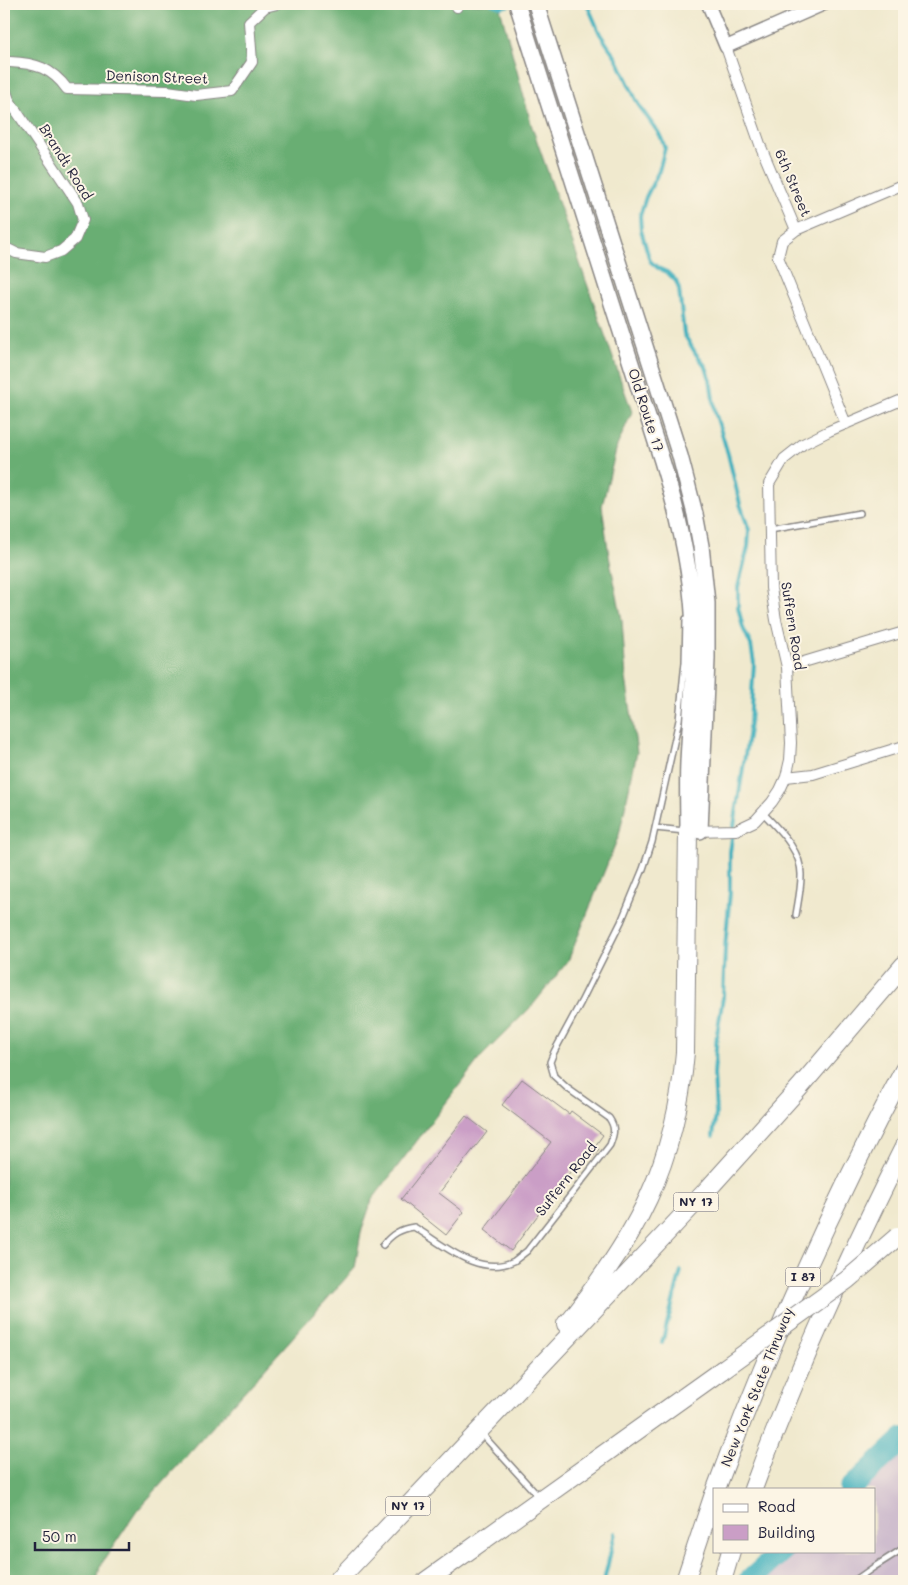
<svg xmlns="http://www.w3.org/2000/svg" width="908" height="1585" viewBox="0 0 908 1585" font-family="Mali,sans-serif">
<style>
.industrial{fill:#cfbdce}
.forest{fill:#69ae73;stroke:#466857}
.lines{fill:none;stroke-linecap:round;stroke-linejoin:round}
.stream{stroke:#43b1be;stroke-width:4}
.river{stroke:#43b1be;stroke-width:22}
.building{fill:#ca9ec6}
.service-casing{stroke:#898684;stroke-width:8}
.minor-casing{stroke:#898684;stroke-width:12}
.tertiary-casing{stroke:#898684;stroke-width:15}
.primary-casing{stroke:#898684;stroke-width:18}
.motorway-casing{stroke:#898684;stroke-width:20}
.service{stroke:#fff;stroke-width:5}
.minor{stroke:#fff;stroke-width:10}
.tertiary{stroke:#fff;stroke-width:12}
.primary{stroke:#fff;stroke-width:15}
.motorway{stroke:#fff;stroke-width:18}
.motorway-bridge-casing{stroke:#898684;stroke-width:20;stroke-linecap:butt}
.motorway-bridge{stroke:#fff;stroke-width:18}
.labels{text-anchor:middle;stroke-width:4;stroke-linejoin:round;paint-order:stroke}
.shield{fill:#fcf5e5;stroke:#63616e;stroke-width:1}
.shield-label{font-size:12px;font-weight:bold;fill:#22223b}
.street-label{font-size:14px;fill:#22223b;stroke:#fcf5e5}
</style>
<rect width="100%" height="100%" fill="#fcf5e5"/>
<filter id="ink" filterUnits="userSpaceOnUse"><feTurbulence type="fractalNoise" baseFrequency=".02" numOctaves="2"/><feDisplacementMap in="SourceGraphic" scale="10" xChannelSelector="R" yChannelSelector="G"/><feConvolveMatrix kernelMatrix="1 2 1 2 8 2 1 2 1" color-interpolation-filters="sRGB"/></filter>
<filter id="wash" filterUnits="userSpaceOnUse"><feTurbulence type="fractalNoise" baseFrequency=".0096" numOctaves="4" result="noise"/><feDisplacementMap in="SourceGraphic" scale="20" xChannelSelector="R" yChannelSelector="G"/><feGaussianBlur stdDeviation="1.12" result="paint"/><feColorMatrix in="noise" values="0 0 0 0 0 0 0 0 0 0 0 0 0 0 0 0 0 1.4 0 .05"/><feComposite in="paint" operator="in"/></filter>
<g filter="url(#wash)">
<rect width="100%" height="100%" fill="#f0e9ce"/>
<path class="industrial" d="M904,1438V1581H751L752,1578L782,1551H874V1489H850Z"/>
<path class="forest" d="M4,4H499L532,127L632,412L617,446L602,506L609,556L622,620L626,678L637,752L619,835L568,961L532,1006L480,1058L372,1200L361,1232L355,1268L137,1511L100,1566L97,1581H4Z"/>
<g class="lines">
<path class="stream" d="M492,4L501,7L513,4
M587,4L600,34L617,59L638,104L660,135L665,148L659,171L646,197L640,216L641,230L650,261L658,268L667,272L676,281L679,289L684,334L696,354L706,367L710,379L715,412L728,454L740,504L749,530L748,547L738,587V607L743,628L751,645L754,663L750,723L730,852V892L725,948L723,997L717,1034L714,1074L716,1114L713,1136
M662,1343L681,1271
M604,1581L615,1533"/>
<path class="river" d="M850,1489L904,1438
M749,1581L782,1551"/>
</g>
<g id="blocks">
<path class="building" d="M522,1079L569,1114L571,1111L603,1135L595,1146L599,1149L590,1160L586,1157L579,1166L576,1164L511,1251L484,1230L551,1142L502,1105Z
M466,1116L487,1132L439,1193L464,1212L446,1235L401,1199Z"/>
</g>
</g>
<g filter="url(#ink)">
<use href="#blocks" fill-opacity="0" stroke="#898684" stroke-width="1"/>
<g class="lines">
<g class="service-casing">
<path id="service" d="M770,529L860,513
M763,813C779,830 802,851 801,876C801,889 798,902 796,915
M655,828L685,831
M383,1245C392,1234 400,1229 414,1227C443,1244 478,1278 514,1261C518,1258 523,1254 527,1251L610,1145C614,1134 616,1128 609,1118L567,1088L554,1076L550,1062L554,1052L581,1002L621,922L643,869L652,842L679,720L685,662L686,619
M481,1433L539,1497
M854,1581L874,1567L904,1548"/>
</g>
<g class="minor-casing">
<path id="minor" d="M455,4L457,7
M726,47L761,147L796,230L782,241L778,257L846,424
M10,62C35,63 52,68 67,89L167,91L196,95L232,91L252,62L249,22L265,7L277,4
M4,86L9,100L78,203L83,220L75,239L61,251L45,257L16,253L4,247
M796,230L904,184
M787,667L904,632
M786,777L813,774L904,746
M694,831L736,830L755,821L772,802L780,790L786,777L790,760L791,743L787,667L776,620L771,588L769,484L784,459L803,444L829,431L904,399"/>
</g>
<g class="tertiary-casing">
<path id="tertiary" d="M708,4L726,47L824,4"/>
</g>
<g class="primary-casing">
<path id="primary" d="M517,4L662,461C679,516 693,574 694,633C695,676 690,719 688,762C687,785 688,808 688,831
M536,4L680,456L695,514L701,546L707,603V659L700,831"/>
</g>
<g class="motorway-casing">
<path id="motorway" d="M566,1324C636,1238 676,1164 685,1052L688,831
M716,1489C769,1345 832,1205 904,1070
M753,1489C796,1372 848,1258 904,1147
M337,1581L708,1189L800,1087L904,965
M426,1581L722,1370
M685,1581L714,1494
M722,1581L731,1551"/>
</g>
<use href="#service" class="service"/>
<use href="#minor" class="minor"/>
<use href="#tertiary" class="tertiary"/>
<use href="#primary" class="primary"/>
<use href="#motorway" class="motorway"/>
<g class="motorway-bridge-casing">
<path id="motorway-bridge" d="M722,1370L847,1280L897,1237"/>
</g>
<use href="#motorway-bridge" class="motorway-bridge"/>
</g>
</g>
<g class="labels">
<g class="shield">
<rect x="673.5" y="1192.5" width="45" height="19" rx="4"/>
<rect x="785.5" y="1267.5" width="35" height="19" rx="4"/>
<rect x="385.5" y="1496.5" width="45" height="19" rx="4"/>
</g>
<g class="shield-label">
<text x="696" y="1206">NY 17</text>
<text x="803" y="1281">I 87</text>
<text x="408" y="1510">NY 17</text>
</g>
<g class="street-label">
<text transform="translate(157 77) rotate(2)" y="5">Denison Street</text>
<text transform="translate(66 162) rotate(58)" y="5">Brandt Road</text>
<text transform="translate(793 183) rotate(67)" y="5">6th Street</text>
<text transform="translate(646 410) rotate(72)" y="5">Old Route 17</text>
<text transform="translate(793 626) rotate(81)" y="5">Suffern Road</text>
<text transform="translate(566 1179) rotate(-52)" y="5">Suffern Road</text>
<text transform="translate(757 1387) rotate(-68)" y="5">New York State Thruway</text>
</g>
</g>
<rect width="908" height="1585" fill="none" stroke="#fcf5e5" stroke-width="20"/>
<rect x="713" y="1488" width="162" height="65" fill="#fcf5e5" stroke="#a5a1a1"/>
<rect x="723" y="1504" width="25" height="8" fill="#ffffff" stroke="#a5a1a1"/>
<text x="758" y="1512" font-size="15" fill="#22223b">Road</text>
<rect x="723" y="1525" width="25" height="15" fill="#ca9ec6" stroke="#a5a1a1"/>
<text x="758" y="1538" font-size="15" fill="#22223b">Building</text>
<path d="M35 1542v8h94v-8" fill="none" stroke="#22223b" stroke-width="2.5"/>
<text x="42" y="1542" font-size="15" fill="#22223b" stroke="#fcf5e5" stroke-width="4" paint-order="stroke">50 m</text>
</svg>
